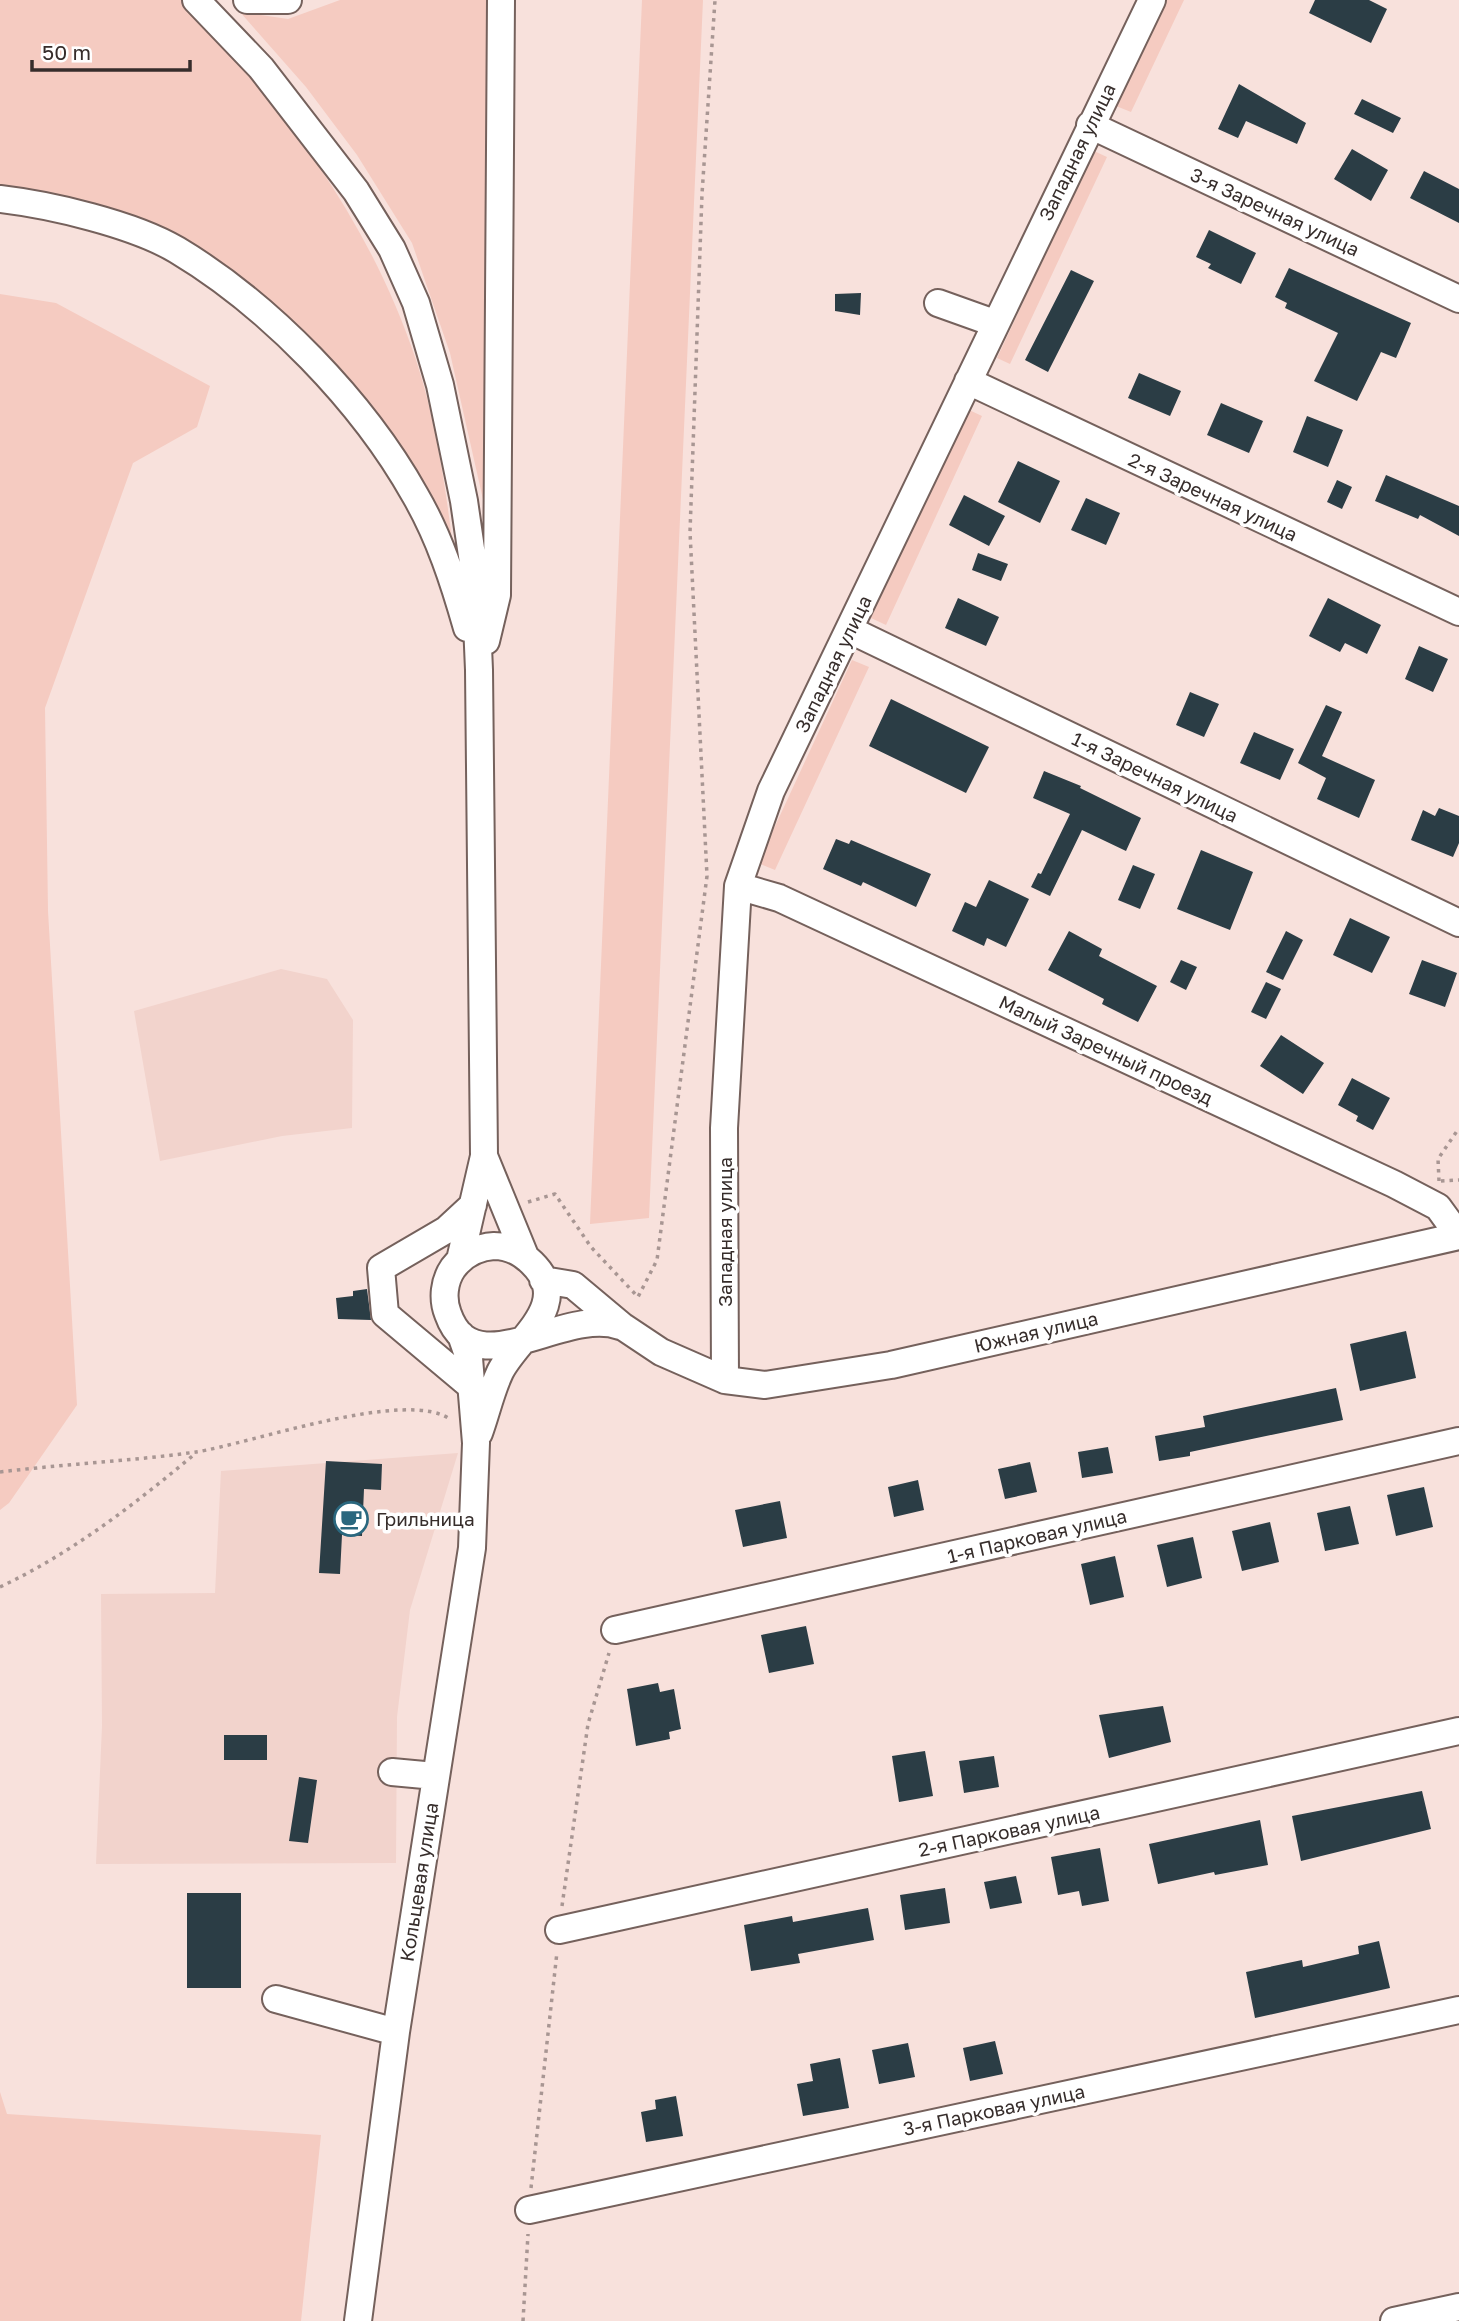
<svg xmlns="http://www.w3.org/2000/svg" width="1459" height="2321" viewBox="0 0 1459 2321" font-family="'Golos Text',sans-serif">
<style>
.built{fill:#f2d3cc}
.green{fill:#f5cbc1}
.building{fill:#2b3d45}
.lines{fill:none;stroke-linecap:round;stroke-linejoin:round}
.minor-casing{stroke:#75615c;stroke-width:30}
.path{stroke:#a89693;stroke-width:3.5;stroke-dasharray:3.5 5;stroke-linecap:butt}
.minor{stroke:#fff;stroke-width:26}
.labels{text-anchor:middle;stroke-width:7;stroke-linejoin:round;paint-order:stroke}
.street-label{font-size:19px;fill:#362d2b;stroke:#fff}
.poi-label{font-size:19px;fill:#362d2b;stroke:#fff;text-anchor:start}
</style>
<rect width="100%" height="100%" fill="#f8e1dc"/>
<path class="built" d="M281,969L327,979L353,1020L352,1128L282,1136L160,1161L134,1011Z
M458,1453L410,1610L397,1717L396,1863L96,1864L102,1726L101,1594L215,1593L221,1471Z"/>
<path class="green" d="M0,0H181C282,104 370,221 416,360C436,421 445,484 453,547C444,526 435,504 424,484C413,466 399,449 387,432C292,298 166,205 0,185Z
M340,0H487L484,504L450,353L412,243L357,155L306,87L240,12L288,19Z
M642,0H703L649,1218L590,1224Z
M1166,0H1184L1131,112L1116,106Z
M1094,151L1107,157L1010,364L997,358Z
M0,294L56,303L210,386L197,427L133,463L45,708L48,911L77,1405L9,1503L0,1510Z
M967,409L982,416L886,625L871,618Z
M852,660L869,667L775,870L758,863Z
M0,2092L7,2114L321,2135L301,2321H0Z"/>
<path class="building" d="M1315,0H1369L1387,9L1371,43L1309,13Z
M1239,84L1306,123L1297,144L1246,121L1238,138L1218,129Z
M1362,99L1401,118L1393,133L1354,114Z
M1352,149L1388,170L1371,201L1334,179Z
M1424,171L1459,189V223L1410,198Z
M1209,230L1256,253L1241,284L1208,268L1211,264L1196,257Z
M1289,268L1411,323L1396,358L1381,352L1357,401L1314,381L1338,333L1285,308L1287,303L1275,297Z
M1071,270L1094,281L1048,372L1025,360Z
M861,293L860,315L835,311V294Z
M1139,373L1181,391L1170,416L1128,398Z
M1221,403L1263,421L1249,453L1207,435Z
M1307,416L1343,430L1328,467L1293,452Z
M1018,461L1060,481L1040,523L998,502Z
M1386,475L1459,506V536L1420,515L1418,519L1375,501Z
M1337,480L1352,487L1342,509L1327,502Z
M964,495L1005,516L989,546L949,525Z
M1086,498L1120,513L1106,545L1071,530Z
M978,553L1008,564L1001,581L972,570Z
M958,598L999,617L986,646L945,628Z
M1328,598L1381,625L1367,654L1345,643L1340,652L1309,636Z
M1419,646L1448,659L1433,692L1405,679Z
M1190,692L1219,704L1204,737L1176,725Z
M891,699L989,747L966,793L869,746Z
M1326,705L1342,712L1322,756L1375,780L1359,818L1317,799L1326,778L1298,763Z
M1254,732L1294,749L1280,780L1240,763Z
M1044,771L1081,786L1080,788L1141,818L1126,851L1082,830L1050,896L1031,887L1038,873L1041,874L1070,814L1033,798Z
M1439,808L1459,816V843L1453,857L1411,840L1423,810L1435,816Z
M836,839L849,844L851,840L931,874L916,907L863,882L861,886L823,869Z
M1201,850L1253,872L1230,930L1177,909Z
M1133,865L1155,874L1140,909L1118,900Z
M989,880L1029,899L1006,947L987,938L984,946L952,931L965,902L976,907Z
M1350,918L1390,937L1372,973L1333,955Z
M1069,931L1102,949L1099,956L1157,986L1138,1022L1102,1004L1104,999L1048,970Z
M1286,931L1303,940L1283,980L1266,972Z
M1181,960L1197,967L1186,990L1170,982Z
M1422,960L1457,973L1445,1007L1409,994Z
M1266,982L1281,989L1266,1019L1251,1012Z
M1281,1035L1324,1063L1303,1094L1260,1066Z
M1352,1078L1390,1098L1373,1130L1356,1121L1358,1116L1338,1105Z
M367,1289L371,1320L338,1319L336,1298L353,1296V1291Z
M1406,1331L1416,1378L1360,1391L1350,1344Z
M1336,1388L1343,1420L1190,1452V1456L1159,1461L1155,1436L1205,1427L1203,1416Z
M1108,1447L1113,1473L1082,1478L1078,1452Z
M326,1461L382,1464L381,1490L364,1489L362,1536L342,1535L340,1574L319,1573Z
M1030,1462L1037,1492L1005,1499L998,1469Z
M918,1480L924,1510L894,1517L888,1487Z
M1424,1487L1433,1527L1396,1536L1387,1495Z
M780,1501L787,1538L743,1547L735,1510Z
M1350,1506L1359,1544L1325,1551L1317,1513Z
M1270,1522L1279,1562L1242,1571L1232,1531Z
M1193,1537L1202,1578L1167,1587L1157,1545Z
M1115,1556L1124,1597L1090,1605L1081,1564Z
M806,1626L814,1664L769,1673L761,1635Z
M658,1683L660,1692L674,1689L681,1729L669,1732L670,1739L636,1746L627,1689Z
M1163,1706L1171,1742L1109,1758L1099,1715Z
M224,1735H267V1760H224Z
M925,1751L933,1796L899,1802L892,1756Z
M994,1756L999,1787L964,1793L959,1761Z
M299,1777L317,1780L308,1843L289,1841Z
M1422,1791L1431,1829L1301,1861L1292,1816Z
M1260,1820L1268,1865L1215,1875L1214,1872L1158,1884L1149,1844Z
M1100,1848L1109,1901L1082,1906L1079,1891L1058,1895L1051,1857Z
M1016,1876L1022,1903L990,1909L984,1882Z
M945,1888L950,1923L905,1930L900,1895Z
M187,1893H241V1988H187Z
M868,1908L874,1940L798,1954L800,1963L751,1971L744,1925L792,1916L793,1922Z
M1379,1941L1390,1988L1255,2018L1246,1972L1302,1960L1303,1967L1359,1954L1358,1946Z
M995,2041L1003,2074L970,2081L963,2048Z
M908,2043L915,2077L879,2084L872,2050Z
M840,2058L849,2108L803,2116L797,2084L813,2081L810,2064Z
M676,2096L683,2136L646,2142L641,2112L656,2109L655,2100Z"/>
<g class="lines">
<g class="minor-casing">
<path id="minor" d="M196,0L261,68L356,191L392,249L416,303L440,385L464,501L475,576L479,670L484,1156L460,1260
M247,0H288
M1090,125L1459,299
M0,199C51,205 133,224 177,250C269,305 363,402 415,495C439,536 454,582 467,628
M938,303L994,323
M968,381L1459,612
M850,630L1459,923
M486,641L497,595L501,0
M484,1156L525,1256
M543,1280L573,1285L622,1326L661,1352L725,1380L765,1385L891,1365L1459,1236L1438,1207L1394,1184L779,898L738,886
M725,1380L724,1128L738,886L771,791L1152,0
M472,1387L385,1314L381,1268L446,1230L473,1205
M479,1433C486,1414 491,1391 500,1372C516,1339 574,1304 532,1263C522,1253 508,1246 494,1246C477,1247 463,1255 453,1268C444,1281 442,1299 448,1314C474,1388 564,1306 620,1326
M615,1630L1459,1441
M392,1772L435,1776
M559,1930L1459,1731
M276,1999L396,2032
M529,2210L1459,2010
M358,2321L396,2032L472,1548L476,1443L469,1358L461,1335
M1394,2321L1459,2307"/>
</g>
<path class="path" d="M1439,1181L1438,1159L1459,1128
M1441,1181L1459,1180
M528,1202L555,1194L591,1247L638,1297L657,1260L707,876L690,532L702,194L715,0
M0,1472C65,1464 132,1461 196,1452C249,1444 409,1387 451,1420
M0,1587C72,1553 135,1504 196,1453
M562,1906L588,1724L609,1653
M531,2188L557,1952
M523,2321L528,2234"/>
<use href="#minor" class="minor"/>
</g>
<defs>
<g id="cafe-ring" transform="scale(1.75)"><circle r="9.5" fill="#fff" stroke="#2a677e" stroke-width="1.5"/><path d="M-5.5-4.5H6V0H3Q3 3.5 0 3.5H-2.5Q-5.5 3.5-5.5 0ZM3-3.2v2h1.7v-2ZM-6 4.5H4V6H-6Z" fill="#2a677e"/></g>
</defs>
<g fill-rule="evenodd">
<use href="#cafe-ring" x="351" y="1519"/>
</g>
<g class="labels">
<g class="street-label">
<text transform="translate(1077 152) rotate(-64)" y="7">Западная улица</text>
<text transform="translate(1275 212) rotate(25)" y="7">3-я Заречная улица</text>
<text transform="translate(1213 497) rotate(25)" y="7">2-я Заречная улица</text>
<text transform="translate(833 664) rotate(-64)" y="7">Западная улица</text>
<text transform="translate(1155 777) rotate(26)" y="7">1-я Заречная улица</text>
<text transform="translate(1106 1050) rotate(25)" y="7">Малый Заречный проезд</text>
<text transform="translate(725 1232) rotate(-90)" y="7">Западная улица</text>
<text transform="translate(1036 1332) rotate(-13)" y="7">Южная улица</text>
<text transform="translate(1037 1536) rotate(-13)" y="7">1-я Парковая улица</text>
<text transform="translate(1009 1831) rotate(-12)" y="7">2-я Парковая улица</text>
<text transform="translate(419 1882) rotate(-81)" y="7">Кольцевая улица</text>
<text transform="translate(994 2110) rotate(-12)" y="7">3-я Парковая улица</text>
</g>
<g class="poi-label">
<text x="376" y="1526">Грильница</text>
</g>
</g>
<path d="M32 60v10h158v-10" fill="none" stroke="#362d2b" stroke-width="3.5"/>
<text x="42" y="60" font-size="21" fill="#362d2b" stroke="#ffffff" stroke-width="5" paint-order="stroke">50 m</text>
</svg>
